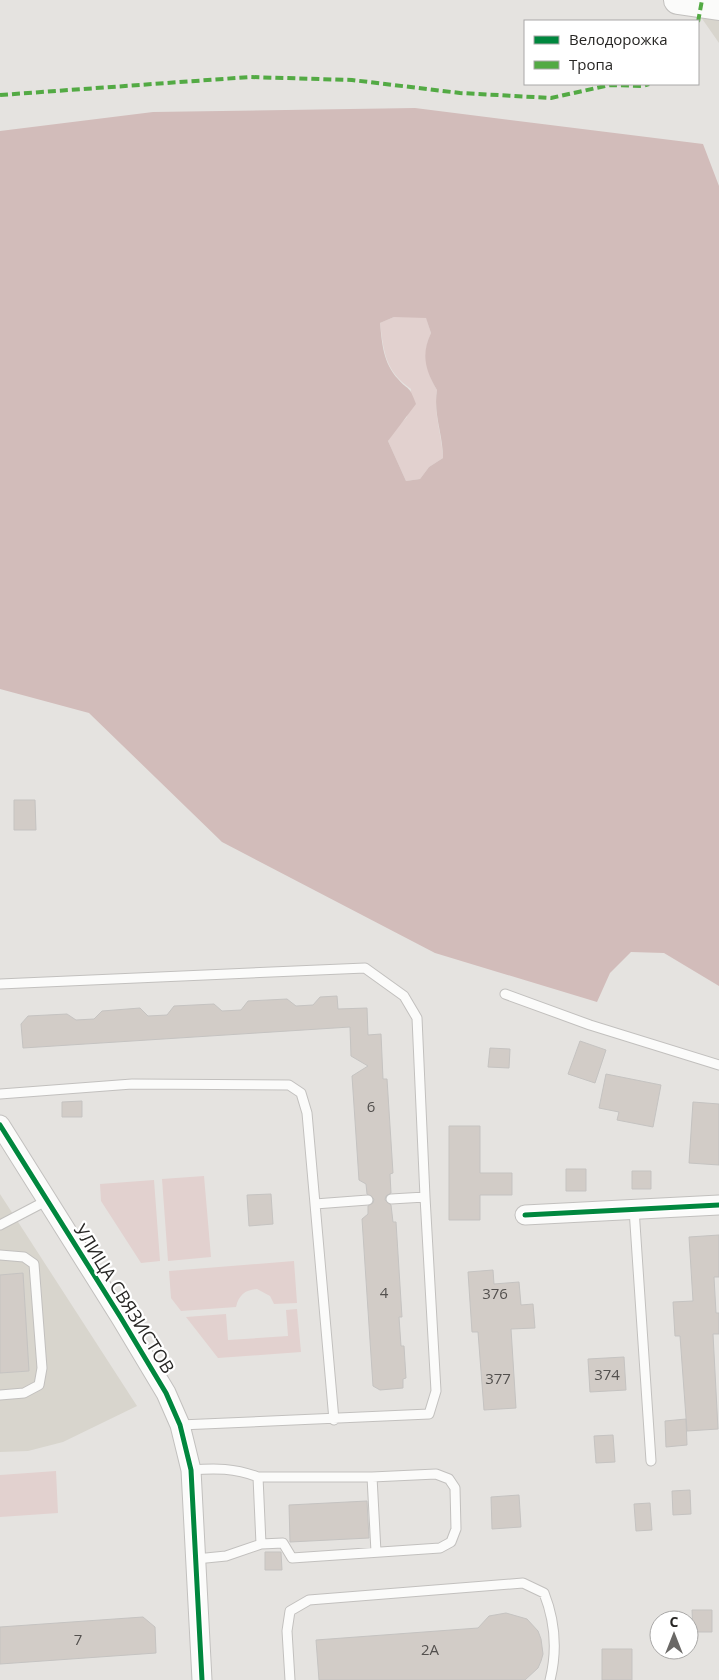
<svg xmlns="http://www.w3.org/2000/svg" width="719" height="1680" viewBox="0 0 719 1680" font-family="'Open Sans',sans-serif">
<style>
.built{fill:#d8d5cd}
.green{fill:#e2d1cf}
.forest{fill:#d2bcba;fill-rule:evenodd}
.building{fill:#d2ccc7;stroke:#c5c3c1}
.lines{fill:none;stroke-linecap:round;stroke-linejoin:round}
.lane-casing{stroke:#c2c0be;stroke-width:11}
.street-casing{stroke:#c2c0be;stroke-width:21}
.highway-casing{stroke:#c2c0be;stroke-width:30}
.lane{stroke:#fbfbfa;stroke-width:9}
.street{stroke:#fbfbfa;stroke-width:19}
.highway{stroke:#fbfbfa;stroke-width:28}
.quiet{stroke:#53aa44;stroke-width:4;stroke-dasharray:8 4;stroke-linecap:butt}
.cycleway-casing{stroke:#fff;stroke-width:8}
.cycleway{stroke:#00873e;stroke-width:5}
.labels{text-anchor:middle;stroke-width:4.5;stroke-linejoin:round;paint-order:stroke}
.number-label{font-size:15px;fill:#53504e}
.street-label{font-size:18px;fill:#272624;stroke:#fff}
</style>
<rect width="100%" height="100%" fill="#e5e3e0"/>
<path class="built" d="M689,0H719V43Z
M0,1194L137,1406L63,1442L28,1451L0,1452Z"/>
<path class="green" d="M394,317H426L431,333C422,352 426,372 437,390C433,413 442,434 443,458L429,467L420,479L406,481L388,441L396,428L407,417L411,389C385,371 384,353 380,323Z
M204,1176L211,1257L168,1261L162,1179Z
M154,1180L160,1261L141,1263L101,1201L100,1184Z
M294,1261L297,1303L274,1304L270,1296L257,1289C245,1290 239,1295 236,1307L181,1311L171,1298L169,1271Z
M297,1309L301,1352L218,1358L186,1317L226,1314L228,1340L288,1336L286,1310Z
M56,1471L58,1513L0,1517V1475Z"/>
<path class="forest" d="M415,108L703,144L719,186V986L664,953L631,952L610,973L597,1002L435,953L222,842L89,713L0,689V131L153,112ZM394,317L426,318L431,333C421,354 425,370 437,390C433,414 443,434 443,458L429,467L420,479L406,481L388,441L416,404C409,384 409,392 398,379C383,363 382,343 380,323Z"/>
<path class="building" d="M14,800H35L36,830H14Z
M337,996L338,1009L367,1008L368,1035L381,1034L383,1079H387L393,1173L390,1174L391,1193L386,1196L385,1200L391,1205L393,1222H396L402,1317H399L401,1346H404L406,1378L403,1379V1388L380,1390L373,1386L362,1219L368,1214V1206L373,1203L374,1199L367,1194L366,1184L359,1180L352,1076L368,1066L351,1056L350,1027L23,1048L21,1024L28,1016L67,1014L76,1020L94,1019L102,1011L140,1008L148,1016L167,1015L174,1006L214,1004L222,1011L241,1010L248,1001L287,999L296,1006L313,1005L320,997Z
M580,1041L606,1050L595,1083L568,1074Z
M490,1048L510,1049L509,1068L488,1067Z
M606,1074L661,1085L653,1127L617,1120L619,1112L599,1108Z
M82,1101V1117H62V1102Z
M693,1102L719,1104V1165L689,1163Z
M449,1126H480V1173H512V1195H480V1220H449Z
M566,1169H586V1191H566Z
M632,1171H651V1189H632Z
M271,1194L273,1224L249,1226L247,1195Z
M719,1235V1277H714L716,1313H719V1334H713L718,1429L687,1431L680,1336H675L673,1302L693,1301L689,1237Z
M493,1270L494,1284L519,1282L521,1305L533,1304L535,1328L511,1329L516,1408L484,1410L478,1332H472L468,1272Z
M23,1273L29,1371L0,1373V1275Z
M624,1357L626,1390L590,1392L588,1359Z
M686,1419L687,1445L666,1447L665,1421Z
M613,1435L615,1462L596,1463L594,1436Z
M690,1490L691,1514L673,1515L672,1491Z
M519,1495L521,1527L492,1529L491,1497Z
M367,1501L369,1538L290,1542L289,1505Z
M650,1503L652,1530L636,1531L634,1504Z
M265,1552H281L282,1570H265Z
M692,1610H712V1632H693Z
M506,1613L527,1619L538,1631L541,1639L543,1654L541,1661L538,1668L525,1680H319L316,1640L478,1628L489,1616Z
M143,1617L155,1627L156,1653L0,1664V1627Z
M602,1649H632V1680H602Z"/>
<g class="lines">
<g class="lane-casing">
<path id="lane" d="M0,984L365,968L404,996L417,1018L425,1197L436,1391L429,1414L180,1425
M505,994L590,1025L719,1065
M0,1094L132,1084L289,1085L301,1093L307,1113L334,1420
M391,1199L425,1197
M315,1204L368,1200
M634,1209L651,1461
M0,1225L46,1201
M0,1255L24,1257L34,1264L42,1368L39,1385L24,1393L0,1395
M191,1470C215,1468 235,1468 258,1477H372L436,1474L449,1479L455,1488L456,1529L451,1542L440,1548L292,1558L283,1543L261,1544L258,1477
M372,1477L376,1552
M196,1559L226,1556L261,1544
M290,1680L287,1631L290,1611L309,1600L523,1583L544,1593C555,1621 557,1652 550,1680"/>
</g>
<g class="street-casing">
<path id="street" d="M0,1125L121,1318L166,1393L180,1425L191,1470L202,1680
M525,1215L719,1205"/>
</g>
<g class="highway-casing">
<path id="highway" d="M678,0L719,6"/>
</g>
<use href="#lane" class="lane"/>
<use href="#street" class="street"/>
<use href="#highway" class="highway"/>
<path class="quiet" d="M698,22L702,0
M0,95L250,77L352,80L460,93L551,98L610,85L643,86L649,84"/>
<g class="cycleway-casing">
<path id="cycleway" d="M0,1125L121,1318L166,1393L180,1425L191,1470L202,1680
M525,1215L719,1205"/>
</g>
<use href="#cycleway" class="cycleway"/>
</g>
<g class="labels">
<g class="number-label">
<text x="371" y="1112">6</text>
<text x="384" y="1298">4</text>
<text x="495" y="1299">376</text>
<text x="607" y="1380">374</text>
<text x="498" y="1384">377</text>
<text x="78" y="1645">7</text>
<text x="430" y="1655">2А</text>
</g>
<g class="street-label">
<text transform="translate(124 1299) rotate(58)" y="6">УЛИЦА СВЯЗИСТОВ</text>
</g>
</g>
<rect x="524" y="20" width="175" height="65" fill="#ffffff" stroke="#a9a8a7"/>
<rect x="534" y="36" width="25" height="8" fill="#00873e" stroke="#a9a8a7"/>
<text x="569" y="45" font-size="15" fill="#272624">Велодорожка</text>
<rect x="534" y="61" width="25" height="8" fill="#53aa44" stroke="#a9a8a7"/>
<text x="569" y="70" font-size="15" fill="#272624">Тропа</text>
<g transform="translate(674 1635)"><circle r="24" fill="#ffffff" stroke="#a9a8a7"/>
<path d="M0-4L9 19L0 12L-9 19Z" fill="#6a6866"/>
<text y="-8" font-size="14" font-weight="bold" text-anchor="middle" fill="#272624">С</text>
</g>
</svg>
